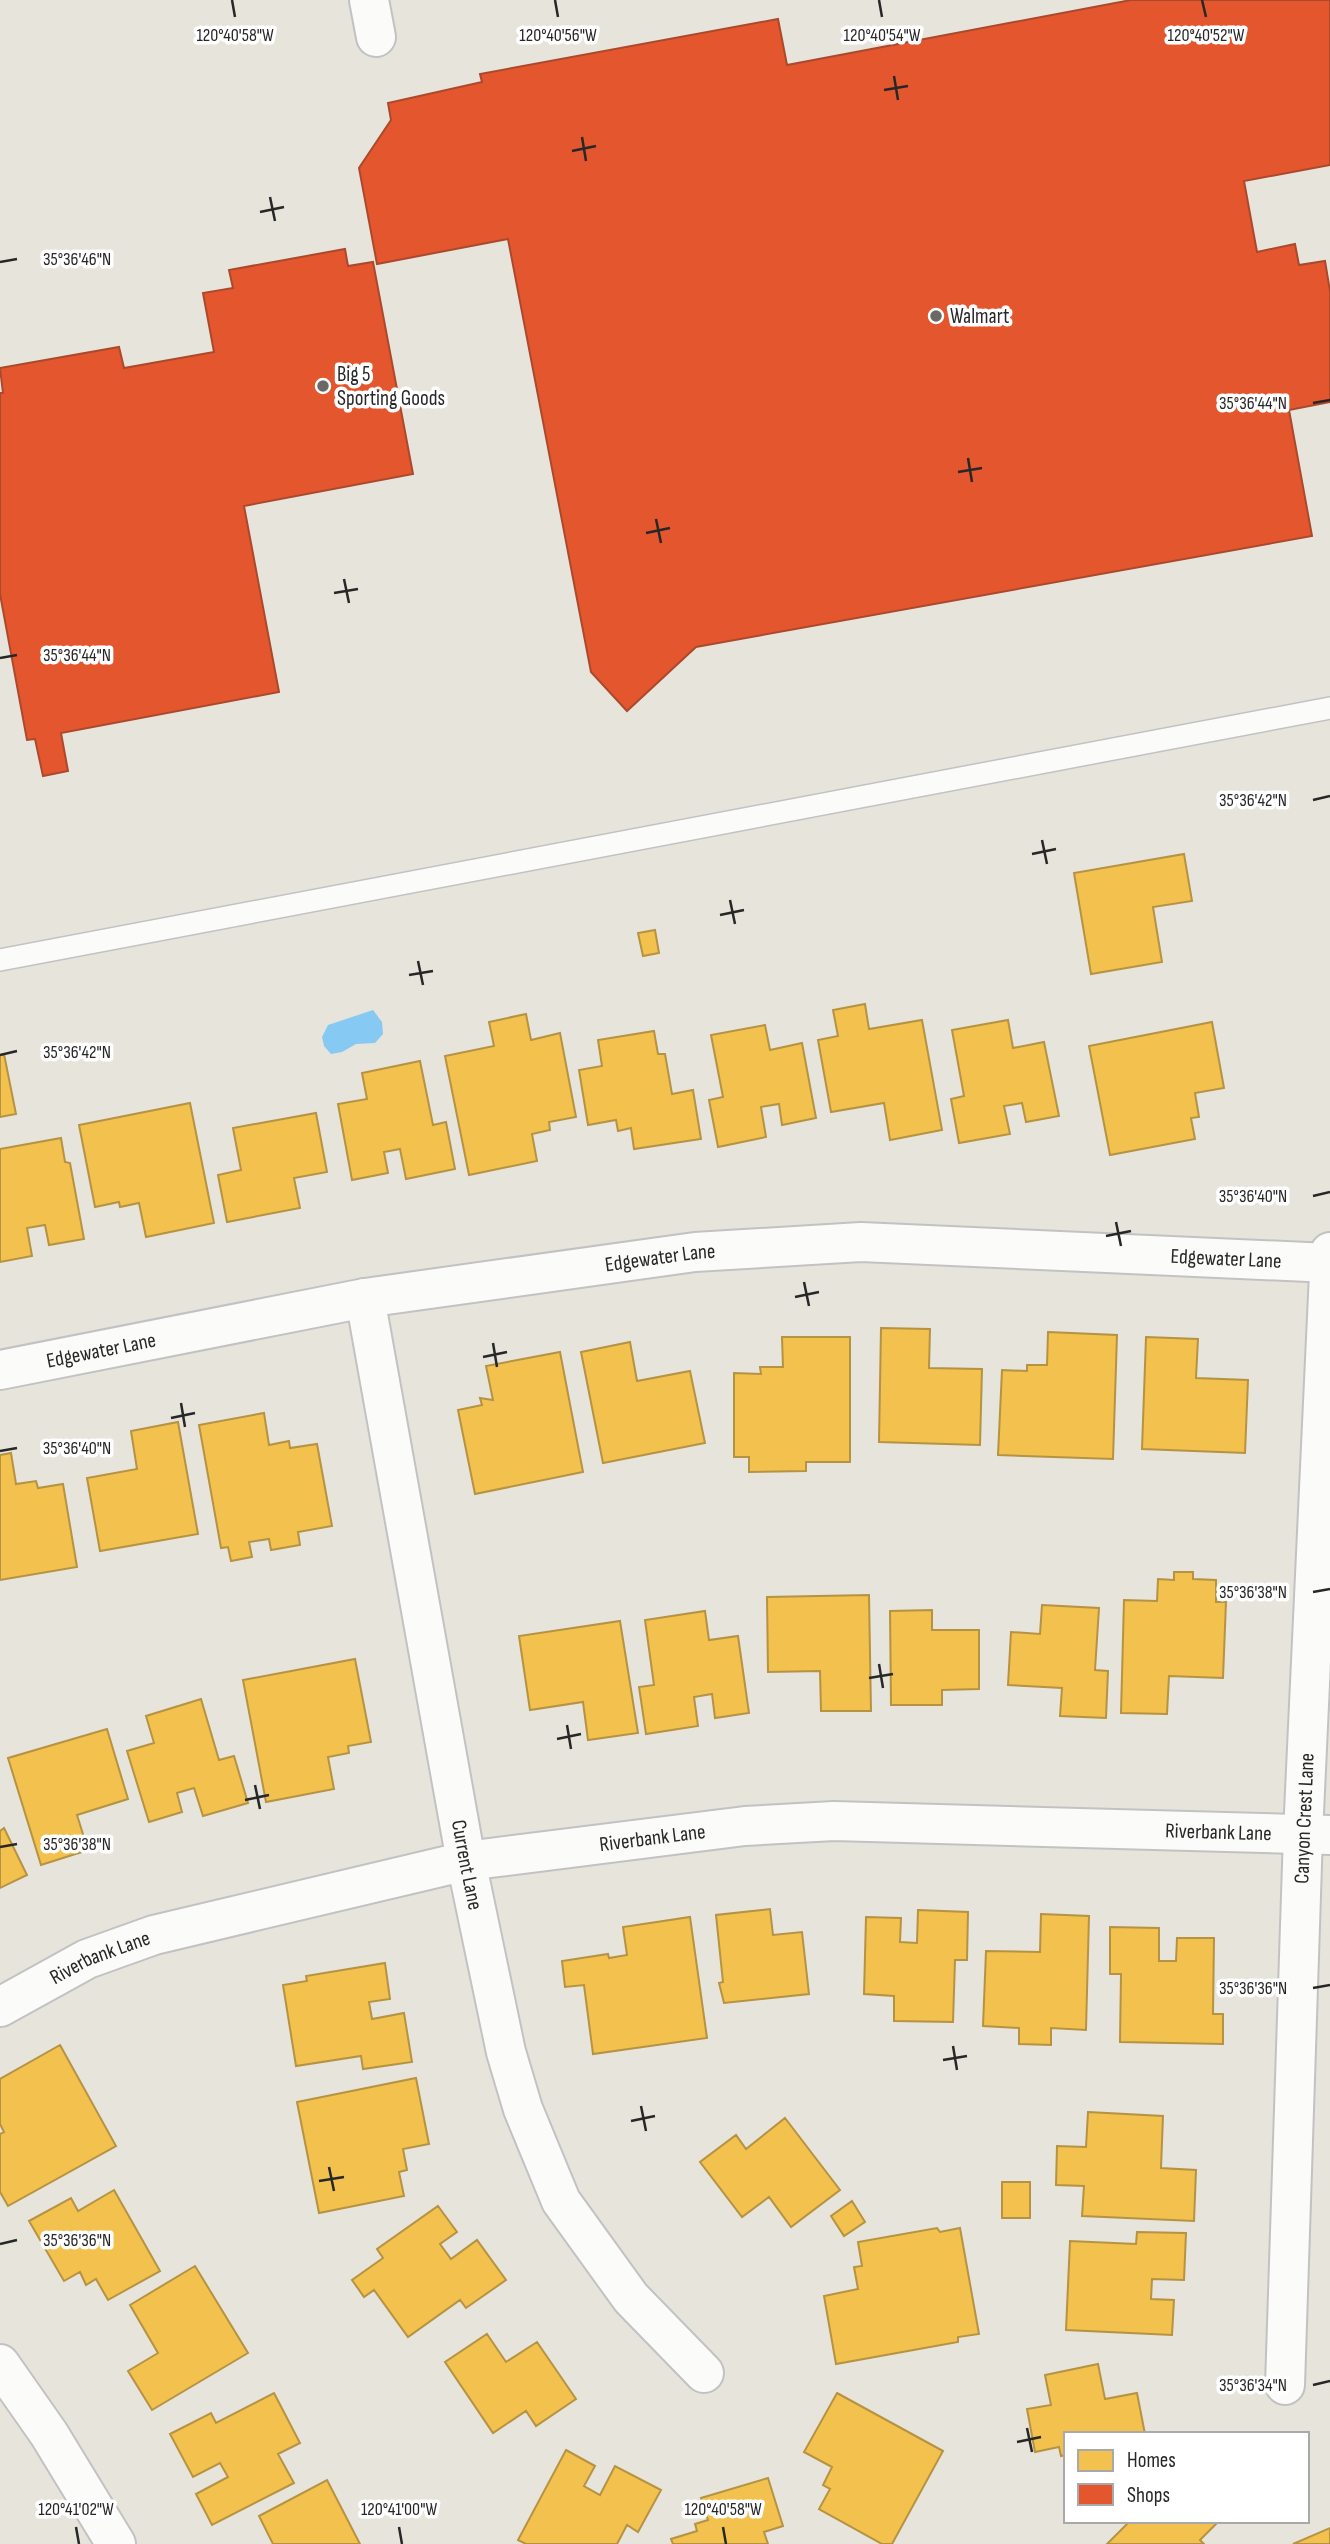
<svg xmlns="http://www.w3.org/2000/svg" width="1330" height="2544" viewBox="0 0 1330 2544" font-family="'Sofia Sans Condensed',sans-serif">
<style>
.water{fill:#86c9f2}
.homes{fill:#f2c14e;stroke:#b59342;stroke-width:2}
.shops{fill:#e4572e;stroke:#ab492c;stroke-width:2}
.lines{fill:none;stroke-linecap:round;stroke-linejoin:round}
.lane-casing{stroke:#c3c2c3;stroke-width:24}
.street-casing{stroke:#c3c2c3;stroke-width:42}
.lane{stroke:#fbfbfa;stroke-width:21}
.street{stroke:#fbfbfa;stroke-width:38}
.ticks{fill:none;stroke:#272727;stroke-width:2.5}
.poi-dot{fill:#6a6966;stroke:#fff;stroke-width:2.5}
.labels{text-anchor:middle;stroke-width:7;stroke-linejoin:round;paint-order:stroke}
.poi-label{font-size:21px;fill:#272727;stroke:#fff;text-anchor:start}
.street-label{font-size:21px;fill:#272727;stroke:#fff}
.ticks-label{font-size:18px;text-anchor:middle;fill:#272727;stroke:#fff;stroke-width:7;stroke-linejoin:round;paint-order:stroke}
</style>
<rect width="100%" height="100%" fill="#e7e4dc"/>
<path class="water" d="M373,1010L382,1022L383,1034L375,1043L356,1044L342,1052L331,1054L324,1046L322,1037L328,1025Z"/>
<path class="homes" d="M1184,854L1192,901L1153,907L1162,962L1091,974L1074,873Z
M655,930L659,953L643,956L638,933Z
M865,1004L869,1029L922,1020L942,1130L890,1140L884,1103L831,1112L818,1040L838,1036L833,1010Z
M526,1014L531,1040L560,1033L576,1117L549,1122L550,1130L532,1134L537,1161L469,1175L445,1056L494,1046L489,1022Z
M1008,1020L1013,1048L1044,1042L1059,1116L1026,1122L1022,1103L1004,1106L1010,1134L959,1143L951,1099L964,1096L952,1030Z
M1212,1022L1224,1088L1195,1093L1199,1117L1191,1118L1195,1139L1110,1155L1089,1046Z
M765,1025L770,1050L802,1043L816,1118L782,1125L779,1104L761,1107L766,1137L718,1147L709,1100L723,1097L711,1035Z
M654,1031L658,1054H665L672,1094L693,1090L701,1139L634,1149L631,1128L618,1131L616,1120L588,1125L579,1070L602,1066L598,1040Z
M4,1054L16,1114L0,1117V1055Z
M420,1061L433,1125L446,1122L455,1169L406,1179L400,1149L384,1152L388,1173L352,1180L338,1104L367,1099L362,1073Z
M190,1103L214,1223L146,1237L139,1203L120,1207L119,1202L95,1207L79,1125Z
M316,1113L327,1172L294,1178L300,1208L227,1222L218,1175L241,1170L233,1128Z
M61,1138L65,1162L70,1163L84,1239L49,1245L45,1225L27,1228L32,1256L0,1262V1149Z
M881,1328L930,1329L929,1368L982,1369L980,1445L879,1442Z
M1048,1332L1117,1335L1113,1459L998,1455L1002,1370L1027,1371V1365H1047Z
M782,1337H850V1462H806V1471L749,1472V1457H734V1373L761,1374L760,1367H783Z
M1146,1337L1198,1339L1196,1378L1248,1380L1245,1453L1142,1449Z
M630,1342L637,1381L690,1371L705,1443L603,1463L581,1352Z
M560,1352L583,1472L475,1494L458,1410L482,1405L480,1398L493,1400L486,1366Z
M264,1413L269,1445L289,1441L290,1448L317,1444L332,1526L298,1532L300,1545L271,1550L269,1539L249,1542L252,1557L231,1561L228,1547L221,1548L199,1425Z
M178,1422L198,1534L100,1551L87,1478L137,1469L131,1431Z
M11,1453L16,1484L36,1481L38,1488L63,1484L77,1567L0,1580V1455Z
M1174,1572H1193V1579L1216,1580V1602H1226L1223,1678L1169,1676L1167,1714L1121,1713L1124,1600L1157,1601L1158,1579L1174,1580Z
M869,1595L871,1711H821L820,1671L768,1672L767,1597Z
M1042,1605L1099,1608L1095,1670L1108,1671L1106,1718L1060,1716L1062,1688L1008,1685L1011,1632L1040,1634Z
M932,1610V1630H979V1689L942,1690V1705H891L890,1611Z
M705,1611L709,1640L738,1636L749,1713L715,1718L712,1694L694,1697L698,1726L646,1734L639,1687L654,1685L645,1620Z
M620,1621L638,1733L588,1740L583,1702L530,1710L519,1636Z
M355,1659L371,1742L348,1746L349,1753L328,1757L334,1789L266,1802L243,1680Z
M201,1699L219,1760L234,1756L248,1803L203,1816L194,1788L177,1793L182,1812L149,1822L127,1751L154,1743L146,1716Z
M107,1729L128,1799L77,1815L88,1850L41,1865L8,1758Z
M4,1828L27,1875L0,1888V1831Z
M770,1909L773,1935L802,1932L809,1994L724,2003L719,1983L723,1982L716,1915Z
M918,1910L968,1912L967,1960H955L953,2022L894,2021V1996L864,1994L866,1917L901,1918L900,1942L917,1943Z
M1041,1914L1089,1916L1086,2030L1051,2028V2045L1019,2044V2028L983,2026L986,1951L1040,1952Z
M690,1917L707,2038L593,2054L584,1985L565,1987L562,1961L608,1954L609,1958L627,1955L623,1927Z
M1110,1927L1159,1928V1961H1176L1177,1938H1214L1213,2014H1223V2044L1120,2042L1121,1974H1110Z
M385,1963L390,1999L369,2002L372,2019L404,2013L412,2062L363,2069L361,2056L296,2066L283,1985L307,1981L306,1976Z
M60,2045L116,2146L8,2206L0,2192V2134L4,2132L0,2124V2079Z
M416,2078L429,2144L403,2149L407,2170L399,2172L404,2196L319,2213L297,2102Z
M1088,2112L1163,2116L1161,2168L1196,2170L1194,2221L1082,2216L1084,2186L1056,2185L1057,2146L1086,2147Z
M785,2118L840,2190L791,2227L769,2197L742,2217L700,2162L736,2135L746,2149Z
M1002,2182H1030V2218H1002Z
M114,2190L160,2271L108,2300L96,2279L86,2285L80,2272L64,2281L29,2221L71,2198L78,2211Z
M852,2201L865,2222L844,2236L831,2216Z
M438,2206L457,2232L440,2244L451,2259L477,2240L506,2280L466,2308L460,2300L408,2337L374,2290L364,2297L352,2280L383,2258L377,2249Z
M937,2228L940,2232L960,2228L979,2334L958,2337V2342L836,2364L824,2296L858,2289L854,2267L862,2266L858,2242Z
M1137,2232L1186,2233L1184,2280L1152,2279L1151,2299L1174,2300L1172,2335L1066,2330L1070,2241L1136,2244Z
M195,2266L248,2353L152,2410L128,2371L158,2353L130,2305Z
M487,2334L506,2362L537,2342L576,2399L536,2426L526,2411L493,2433L445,2362Z
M1098,2364L1105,2399L1137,2393L1145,2434H1066V2455L1061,2456L1059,2447L1035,2452L1027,2409L1051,2405L1045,2375Z
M274,2393L300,2443L278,2454L294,2483L212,2525L196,2494L228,2477L220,2463L193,2477L170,2434L211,2413L216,2423Z
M837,2393L943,2451L892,2544H882L819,2509L830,2489L823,2485L832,2467L804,2452Z
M566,2450L595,2466L584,2486L600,2495L615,2466L661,2490L638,2532L627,2525L617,2544H526L518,2540Z
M768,2478L783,2526L764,2532L768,2544H673L671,2539L697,2531L695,2524L708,2520L701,2498Z
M327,2480L360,2544H273L259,2516Z
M1130,2521H1219L1200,2540L1204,2544H1107Z
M1330,2528V2544H1293Z"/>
<path class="shops" d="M1131,0H1330V165L1244,181L1257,252L1295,244L1299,265L1325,261L1330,291V402L1289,410L1312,536L696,647L627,711L591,672L508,239L377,264L359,168L391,120L388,103L482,82L480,74L778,19L787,65Z
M345,249L348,266L373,262L413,474L244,506L279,692L61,733L68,771L43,776L35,739L27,740L0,594V393H3L0,368L119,347L124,368L214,352L203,293L233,288L229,270Z"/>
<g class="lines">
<g class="lane-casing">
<path id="lane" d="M0,960L1330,708"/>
</g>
<g class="street-casing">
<g id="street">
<path d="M369,0L376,37"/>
<path id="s1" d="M365,1298L466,1861L506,2052L523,2109L561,2201L631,2298L704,2373"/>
<path id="s2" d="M0,1370L365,1298L695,1252L861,1242L1330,1263"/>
<path id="s3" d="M0,2007L87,1959L154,1935L466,1861L745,1826L834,1821L1330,1835"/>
<path d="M0,2364L49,2434L116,2544"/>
<path id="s4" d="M1285,2385L1303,1834L1330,1252"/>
</g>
</g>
<use href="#lane" class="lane"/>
<use href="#street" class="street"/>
</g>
<path class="ticks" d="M232,0L235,17M555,0L558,17M879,0L882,17M1202,0L1206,17M894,76L898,100M884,90L908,86M582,137L586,161M572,151L596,146M270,197L275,221M260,212L284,207M0,262L17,259M1313,403L1330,400M968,458L972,482M958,472L982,468M656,519L661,543M646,533L670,528M344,579L349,603M334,593L358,589M0,658L17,655M1313,800L1330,796M1042,840L1047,864M1032,854L1056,849M730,900L735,924M720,915L744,910M418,961L423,985M409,975L433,971M0,1055L17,1051M1313,1196L1330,1192M1116,1222L1121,1246M1106,1236L1131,1231M804,1282L809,1306M795,1297L819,1292M493,1343L497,1367M483,1357L507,1352M181,1403L185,1427M171,1418L195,1413M0,1451L17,1448M1313,1592L1330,1589M879,1664L883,1688M869,1678L893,1674M567,1725L571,1749M557,1739L581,1734M255,1785L260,1809M245,1800L269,1795M0,1847L17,1844M1313,1988L1330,1985M953,2046L957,2070M943,2060L967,2056M641,2106L646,2131M631,2121L655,2116M329,2167L334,2191M319,2181L344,2177M0,2244L17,2240M1313,2385L1330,2381M1027,2428L1032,2452M1017,2442L1041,2437M76,2527L79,2544M399,2527L402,2544M723,2527L726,2544"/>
<g class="poi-dot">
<circle cx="936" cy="316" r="7"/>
<circle cx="323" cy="386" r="7"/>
</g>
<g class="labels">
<g class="poi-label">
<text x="950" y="323">Walmart</text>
<text x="337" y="381">Big 5<tspan x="337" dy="24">Sporting Goods</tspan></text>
</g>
<g class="street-label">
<text dy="7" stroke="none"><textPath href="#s2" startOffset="670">Edgewater Lane</textPath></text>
<text dy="7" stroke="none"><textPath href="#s2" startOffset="1237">Edgewater Lane</textPath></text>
<text dy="7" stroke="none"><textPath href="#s2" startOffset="103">Edgewater Lane</textPath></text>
<text dy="7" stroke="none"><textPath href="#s4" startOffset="567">Canyon Crest Lane</textPath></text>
<text dy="7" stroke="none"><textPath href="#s3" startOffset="1246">Riverbank Lane</textPath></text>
<text dy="7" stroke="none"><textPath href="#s3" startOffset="679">Riverbank Lane</textPath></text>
<text dy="7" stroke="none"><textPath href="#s1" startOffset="576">Current Lane</textPath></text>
<text dy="7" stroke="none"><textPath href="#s3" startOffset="112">Riverbank Lane</textPath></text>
</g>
</g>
<g class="ticks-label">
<text x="235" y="41">120°40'58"W</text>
<text x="558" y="41">120°40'56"W</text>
<text x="882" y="41">120°40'54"W</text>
<text x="1206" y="41">120°40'52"W</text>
<text x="77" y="265">35°36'46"N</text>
<text x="1253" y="409">35°36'44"N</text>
<text x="77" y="661">35°36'44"N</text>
<text x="1253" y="806">35°36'42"N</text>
<text x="77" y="1058">35°36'42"N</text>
<text x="1253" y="1202">35°36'40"N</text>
<text x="77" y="1454">35°36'40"N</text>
<text x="1253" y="1598">35°36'38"N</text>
<text x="77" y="1850">35°36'38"N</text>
<text x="1253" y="1994">35°36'36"N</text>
<text x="77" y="2246">35°36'36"N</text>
<text x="1253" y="2391">35°36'34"N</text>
<text x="76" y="2515">120°41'02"W</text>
<text x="399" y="2515">120°41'00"W</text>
<text x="723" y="2515">120°40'58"W</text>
</g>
<rect x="1064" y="2432" width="245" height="91" fill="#ffffff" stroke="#a9a9a9" stroke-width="2"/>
<rect x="1078" y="2450" width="35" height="21" fill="#f2c14e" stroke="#a9a9a9" stroke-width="2"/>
<text x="1127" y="2467" font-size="21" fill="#272727">Homes</text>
<rect x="1078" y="2484" width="35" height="21" fill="#e4572e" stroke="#a9a9a9" stroke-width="2"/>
<text x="1127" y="2502" font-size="21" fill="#272727">Shops</text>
</svg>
